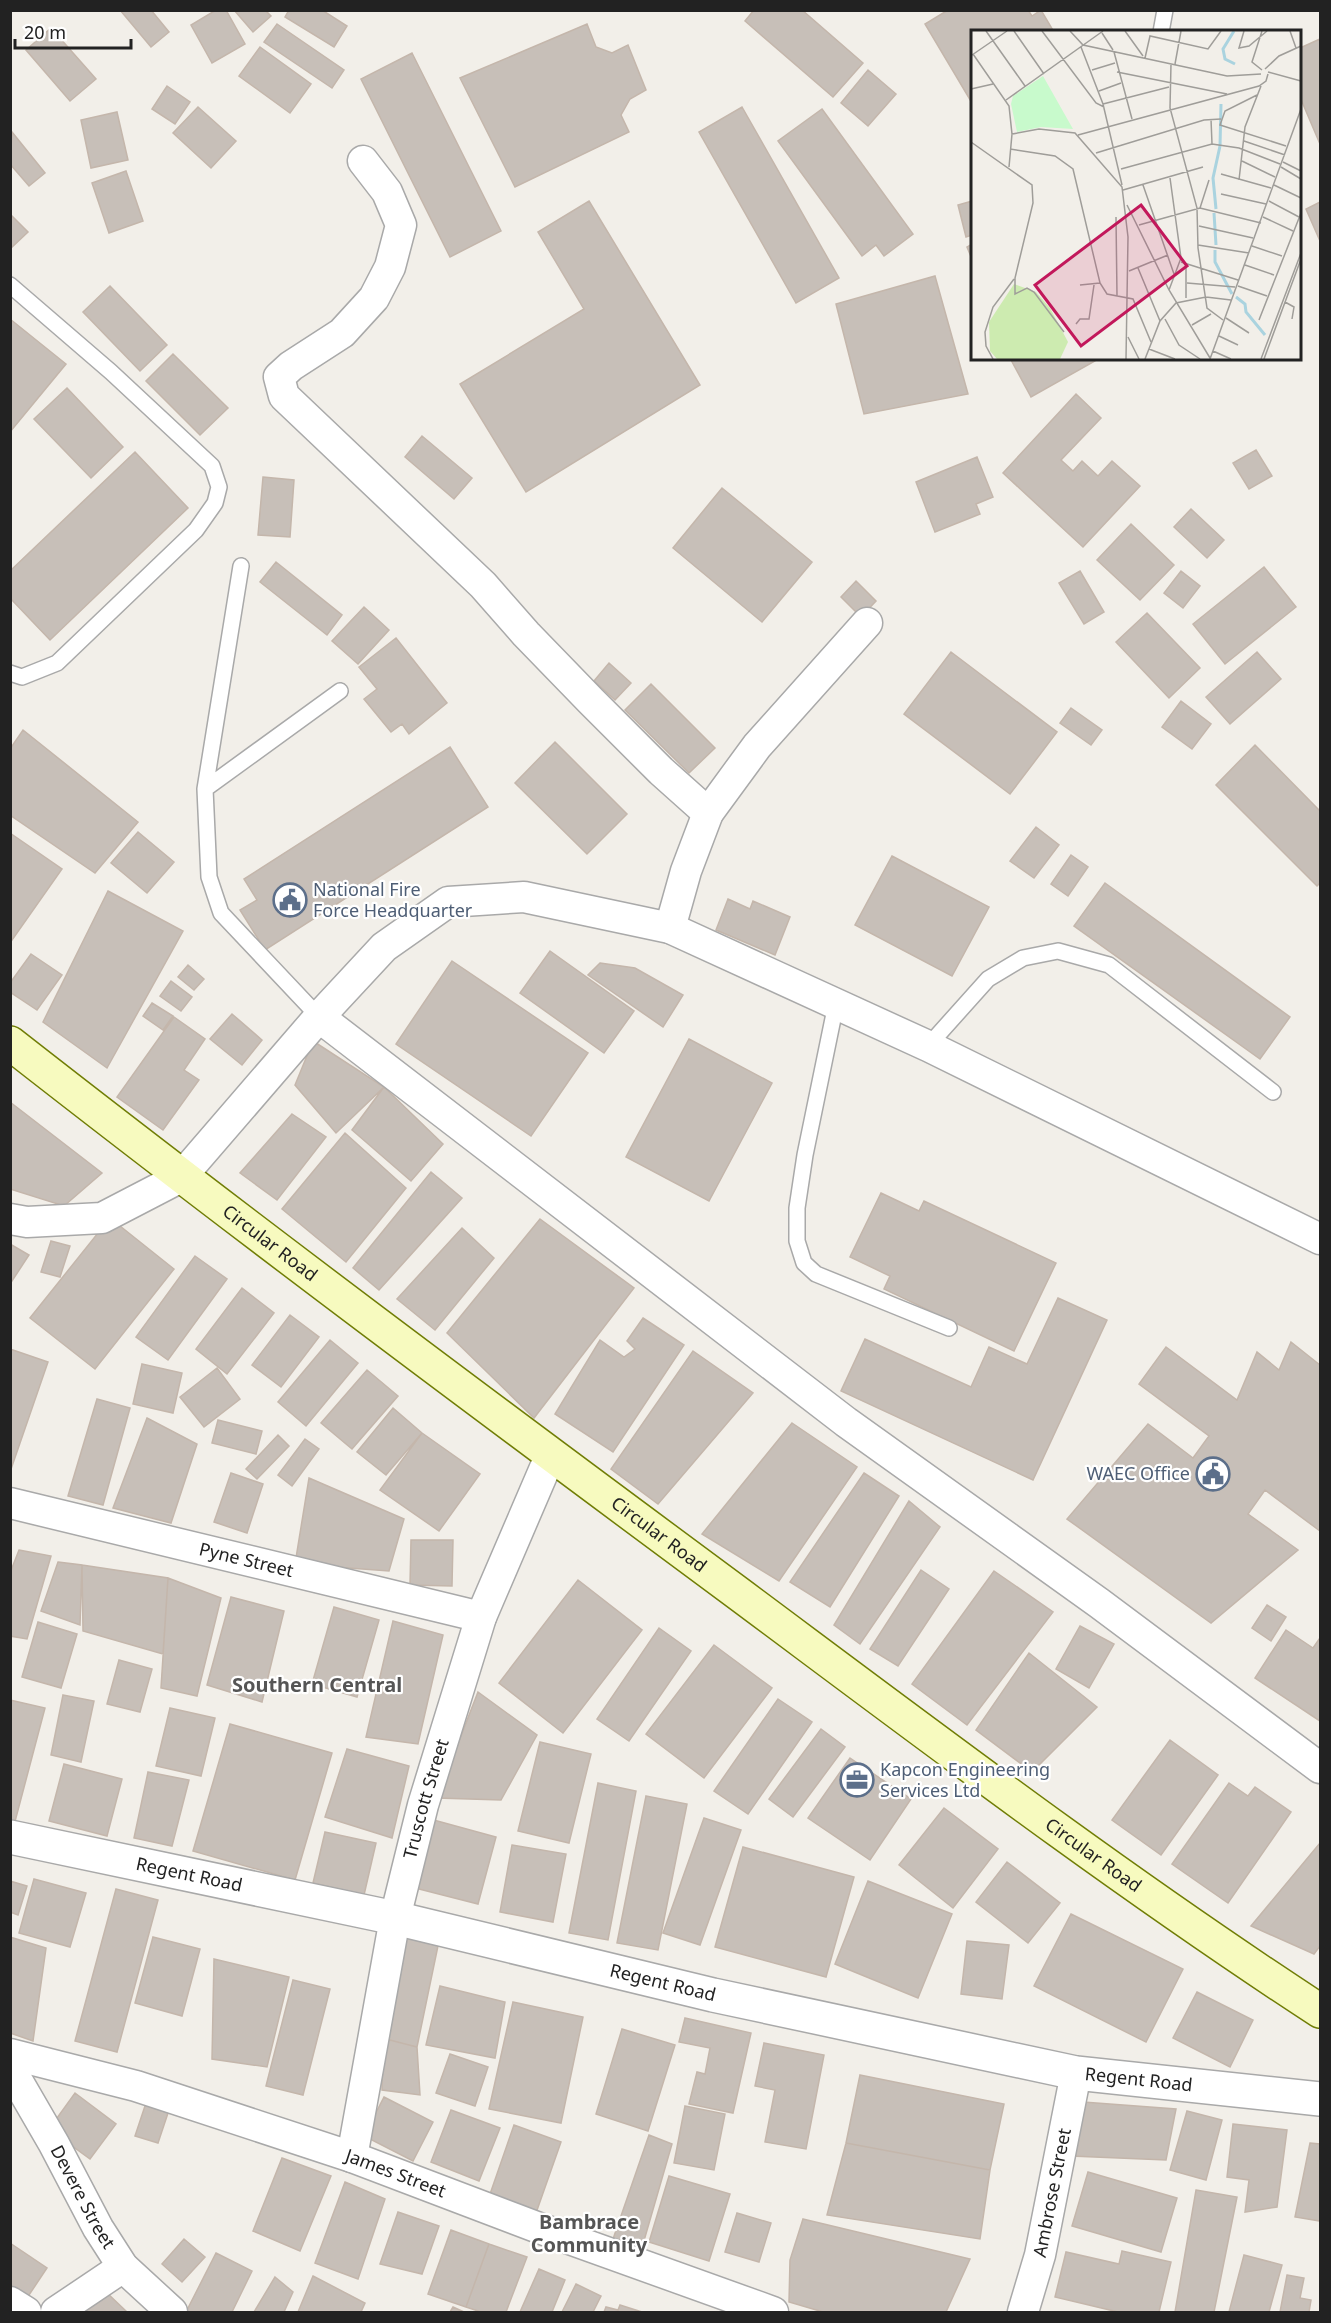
<svg xmlns="http://www.w3.org/2000/svg" width="1331" height="2323" viewBox="0 0 1331 2323" font-family="'Noto Sans',sans-serif">
<style>
.building{fill:#c7bfb8;stroke:#c4b6ab;stroke-width:1.5}
.lines{fill:none;stroke-linecap:round;stroke-linejoin:round}
.service-casing{stroke:#a9a9a9;stroke-width:18}
.minor-casing{stroke:#a9a9a9;stroke-width:33}
.tertiary-casing{stroke:#a9a9a9;stroke-width:36}
.secondary-casing{stroke:#707d05;stroke-width:36}
.service{stroke:#fff;stroke-width:15}
.minor{stroke:#fff;stroke-width:30}
.tertiary{stroke:#fff;stroke-width:33}
.secondary{stroke:#f7fabf;stroke-width:33}
.labels{text-anchor:middle;stroke-width:4.5;stroke-linejoin:round;paint-order:stroke}
.service-label{font-size:18px;fill:#4e5e75;stroke:#fff;text-anchor:start}
.street-label{font-size:18px;fill:#222;stroke:#fff}
.neighbourhood-label{font-size:20px;font-weight:bold;fill:#555;stroke:#fff}
.inset-river{fill:none;stroke:#aad3df;stroke-width:3}
.inset-road{fill:none;stroke:#9f9d99;stroke-width:1.5}
.view{fill:#c2185b;fill-opacity:0.15;stroke:#c2185b;stroke-width:3}
.inset-edge{fill:none;stroke:#222;stroke-width:3}
</style>
<rect width="100%" height="100%" fill="#f2efe9"/>
<path class="building" d="M120,10H151L169,32L151,47Z
M216,10H226L245,44L212,63L191,25Z
M234,10H265L271,16L253,32Z
M289,10H322L347,26L334,47L285,17Z
M754,10H802L863,63L833,97L745,21Z
M948,10H1028L1032,16L1041,10L1054,32H972V103L925,24Z
M277,24L344,70L332,88L264,42Z
M587,24L596,47L612,53L628,45L646,90L630,99L621,115L629,132L515,187L460,78Z
M51,28L96,79L70,101L26,50Z
M1320,39V144L1300,97V48Z
M260,47L311,84L290,113L239,76Z
M412,53L501,231L450,257L361,79Z
M868,70L896,94L868,126L841,103Z
M167,86L190,102L175,124L152,109Z
M198,107L236,141L211,168L173,133Z
M742,107L839,278L796,303L699,132Z
M822,109L913,234L884,256L876,245L862,256L778,141Z
M117,112L128,160L91,168L81,120Z
M12,132L45,173L29,186L10,164Z
M126,171L143,221L109,233L92,183Z
M589,201L700,385L526,492L460,384L584,309L538,232Z
M972,201V235L966,237L958,205Z
M1320,202V241L1306,209Z
M10,214L28,232L10,249Z
M972,244V259L967,247Z
M935,276L968,394L864,414L836,304Z
M110,286L167,345L140,371L83,312Z
M10,319L66,364L10,432Z
M173,354L228,408L200,435L146,381Z
M1010,358H1094L1095,361L1031,397Z
M67,388L123,447L91,478L34,419Z
M1076,394L1101,418L1061,460L1073,471L1082,461L1098,476L1112,461L1140,486L1083,547L1003,473Z
M422,436L472,478L454,499L405,457Z
M1256,450L1272,476L1249,489L1233,463Z
M135,452L188,508L50,640L10,598V571Z
M977,457L993,497L976,504L980,514L935,532L916,482Z
M263,477L294,480L290,537L258,535Z
M722,488L812,562L762,622L673,548Z
M1191,509L1224,540L1207,558L1174,527Z
M1131,524L1174,565L1140,600L1097,560Z
M276,562L342,615L327,635L260,582Z
M1264,567L1296,607L1225,664L1193,624Z
M1080,571L1104,612L1084,624L1059,583Z
M1181,571L1200,586L1183,608L1164,593Z
M856,581L876,601L861,617L841,597Z
M364,607L389,630L358,664L332,641Z
M1147,613L1200,668L1169,698L1116,642Z
M396,638L447,703L409,734L402,724L391,732L364,699L377,689L359,667Z
M951,652L1057,732L1010,794L904,714Z
M1257,652L1281,679L1230,724L1206,697Z
M609,663L631,683L615,700L594,681Z
M651,684L715,748L689,773L625,710Z
M1181,701L1211,724L1192,749L1162,727Z
M1071,708L1102,730L1091,745L1060,723Z
M23,730L138,822L95,873L10,815V749Z
M555,742L627,814L587,854L515,783Z
M1255,745L1320,811V883L1317,886L1216,785Z
M450,747L488,807L265,950L240,910L257,900L244,879Z
M1036,827L1059,845L1034,878L1010,861Z
M138,832L174,862L147,893L111,863Z
M10,833L62,869L10,943Z
M1071,855L1088,867L1068,896L1051,884Z
M892,856L989,907L952,976L855,925Z
M1105,883L1290,1017L1260,1059L1074,926Z
M108,891L183,931L107,1068L43,1022Z
M728,899L750,909L753,901L790,917L775,955L716,930Z
M550,951L634,1011L604,1053L520,993Z
M31,954L62,975L37,1010L10,992V983Z
M452,961L588,1053L531,1136L396,1044Z
M600,963L635,968L683,995L663,1027L588,975Z
M188,965L204,979L194,990L178,977Z
M171,981L192,997L181,1011L160,996Z
M152,1003L173,1016L163,1030L143,1016Z
M232,1014L262,1040L242,1065L210,1039Z
M174,1017L205,1039L184,1070L199,1080L163,1130L117,1097Z
M689,1039L772,1083L709,1201L626,1157Z
M313,1041L384,1087L336,1133L295,1085Z
M384,1087L443,1144L411,1181L352,1130Z
M10,1102L102,1173L64,1206L10,1189Z
M292,1114L326,1137L277,1200L240,1173Z
M345,1133L406,1188L346,1262L282,1209Z
M431,1172L462,1198L379,1290L353,1268Z
M881,1193L919,1211L924,1201L1056,1263L1014,1351L884,1289L890,1276L850,1257Z
M110,1218L174,1269L95,1369L30,1318Z
M540,1219L634,1288L534,1418L447,1333Z
M462,1228L494,1258L435,1330L397,1299Z
M51,1241L70,1246L60,1277L41,1272Z
M10,1244L29,1255L10,1284Z
M195,1256L227,1279L168,1360L136,1337Z
M242,1288L274,1313L227,1374L196,1349Z
M1058,1298L1107,1320L1033,1480L841,1391L865,1339L971,1387L989,1347L1027,1364Z
M290,1315L319,1337L281,1387L252,1365Z
M643,1318L684,1345L613,1452L555,1414L600,1340L624,1357L635,1349L627,1341Z
M330,1340L358,1363L306,1426L278,1402Z
M1291,1342L1320,1365V1531L1265,1490L1248,1514L1298,1550L1211,1623L1067,1519L1148,1424L1193,1458L1209,1436L1139,1384L1166,1347L1237,1400L1257,1352L1279,1370Z
M10,1349L48,1362L10,1472Z
M693,1351L753,1393L658,1504L611,1469Z
M142,1364L182,1373L173,1413L133,1404Z
M217,1368L240,1399L204,1427L180,1397Z
M367,1370L398,1396L352,1449L321,1423Z
M97,1399L130,1408L103,1505L68,1496Z
M393,1408L422,1433L386,1475L357,1452Z
M147,1418L197,1444L171,1523L113,1508Z
M218,1420L262,1431L256,1454L212,1443Z
M792,1423L857,1467L779,1581L702,1534Z
M422,1433L480,1474L439,1531L380,1490Z
M278,1435L289,1446L257,1479L246,1469Z
M305,1439L319,1449L292,1486L278,1475Z
M231,1473L263,1484L247,1533L214,1522Z
M864,1473L899,1496L830,1607L790,1582Z
M309,1478L404,1519L389,1571L295,1564Z
M909,1501L940,1527L860,1644L834,1625Z
M411,1540H453L452,1586L410,1585Z
M19,1550L51,1556L27,1639L10,1636V1573Z
M58,1562L82,1565L80,1625L41,1611Z
M82,1565L168,1578L163,1654L83,1631Z
M921,1570L949,1589L898,1666L870,1649Z
M994,1571L1053,1612L967,1725L912,1684Z
M168,1578L221,1598L197,1696L161,1688Z
M578,1580L642,1630L563,1733L499,1683Z
M231,1597L284,1611L262,1702L207,1685Z
M1267,1605L1286,1617L1271,1641L1252,1628Z
M334,1607L379,1620L357,1697L312,1684Z
M393,1621L443,1635L418,1744L366,1737Z
M38,1622L77,1634L61,1688L22,1677Z
M1080,1626L1114,1644L1089,1688L1056,1669Z
M659,1628L691,1651L629,1741L597,1719Z
M1286,1630L1313,1648L1320,1638V1721L1255,1678Z
M714,1645L772,1688L704,1778L646,1734Z
M1029,1653L1097,1707L1032,1772L976,1730Z
M119,1660L152,1669L140,1712L107,1704Z
M478,1692L537,1735L501,1800L437,1798Z
M63,1695L94,1701L81,1762L51,1755Z
M778,1699L812,1722L748,1814L714,1791Z
M10,1700L45,1708L13,1829L10,1828Z
M170,1708L215,1718L201,1776L156,1766Z
M230,1724L332,1753L295,1880L193,1851Z
M821,1729L845,1747L793,1817L769,1799Z
M1170,1740L1218,1775L1161,1855L1112,1820Z
M540,1742L591,1754L569,1843L518,1831Z
M347,1749L409,1766L392,1838L325,1817Z
M850,1758L911,1799L870,1860L808,1818Z
M64,1764L122,1779L107,1836L49,1821Z
M148,1772L189,1780L172,1846L134,1838Z
M598,1783L636,1791L608,1940L569,1933Z
M1229,1783L1248,1796L1255,1787L1291,1812L1228,1903L1172,1864Z
M646,1796L687,1804L658,1950L617,1943Z
M944,1808L998,1849L953,1908L899,1865Z
M704,1818L741,1830L700,1945L663,1933Z
M430,1819L496,1837L478,1904L411,1887Z
M325,1832L376,1843L364,1895L313,1883Z
M1320,1843V1946L1314,1954L1251,1926Z
M512,1845L566,1854L553,1922L500,1912Z
M743,1847L854,1877L826,1977L715,1947Z
M1007,1862L1060,1903L1028,1943L976,1902Z
M34,1879L86,1893L70,1947L19,1933Z
M10,1881L27,1886L18,1915L10,1912Z
M868,1881L952,1914L918,1998L835,1964Z
M116,1889L158,1900L117,2052L75,2041Z
M1071,1914L1183,1969L1146,2042L1034,1986Z
M405,1933L439,1941L417,2047L382,2038Z
M10,1937L46,1948L33,2041L10,2033Z
M153,1937L200,1949L182,2016L135,2003Z
M967,1941L1009,1945L1002,1999L961,1994Z
M214,1959L289,1977L267,2067L212,2059Z
M293,1980L330,1989L303,2095L266,2086Z
M440,1986L505,2002L495,2058L426,2045Z
M1197,1992L1253,2020L1230,2067L1173,2038Z
M513,2002L583,2017L561,2123L489,2109Z
M685,2018L751,2033L733,2113L689,2104L697,2072L705,2074L710,2048L679,2042Z
M622,2029L675,2045L648,2131L596,2114Z
M382,2038L417,2047L420,2095L382,2090Z
M764,2043L824,2055L806,2149L765,2142L775,2090L755,2086Z
M450,2054L488,2067L475,2106L436,2093Z
M860,2075L1004,2104L990,2170L846,2143Z
M75,2093L116,2124L90,2159L49,2129Z
M384,2097L433,2122L413,2161L364,2136Z
M147,2100L170,2107L158,2143L135,2136Z
M1083,2102L1176,2109L1166,2160L1071,2156Z
M685,2106L725,2114L714,2170L674,2163Z
M451,2110L500,2128L479,2181L431,2162Z
M1187,2111L1222,2120L1206,2180L1170,2170Z
M1233,2124L1287,2130L1277,2207L1245,2212L1249,2180L1227,2177Z
M514,2125L561,2142L536,2213L489,2197Z
M649,2135L672,2144L641,2251L612,2242Z
M846,2143L990,2170L980,2239L827,2215Z
M1310,2143L1320,2144V2221L1295,2217Z
M282,2158L331,2176L300,2251L253,2231Z
M1088,2172L1177,2198L1161,2252L1072,2226Z
M669,2176L730,2194L709,2261L649,2242Z
M345,2182L385,2199L358,2279L315,2263Z
M1196,2190L1237,2197L1214,2312H1175Z
M398,2212L439,2226L422,2274L380,2264Z
M737,2213L771,2223L759,2262L725,2252Z
M803,2219L970,2259L946,2312H823L789,2302L790,2260Z
M451,2230L489,2244L466,2307L428,2294Z
M184,2239L205,2257L182,2282L162,2264Z
M10,2243L47,2268L27,2298L10,2287Z
M489,2244L527,2257L506,2312H481L466,2307Z
M1122,2251L1171,2262L1159,2312H1118L1055,2297L1066,2252L1119,2264Z
M216,2253L252,2271L232,2312H186Z
M1244,2255L1282,2265L1269,2312H1229Z
M539,2269L565,2280L552,2312H520Z
M1287,2275L1304,2278L1300,2298L1311,2300L1309,2312H1280Z
M313,2276L365,2303L361,2312H298Z
M275,2277L293,2292L284,2312H254Z
M576,2284L601,2296L593,2312H562Z
M105,2291L127,2312H84Z
M620,2305L642,2312H604L606,2307L618,2310Z
M453,2307L464,2312H450Z"/>
<g class="lines">
<g class="service-casing">
<path id="service" d="M1161,32L1165,10
M10,285L111,372L212,466L219,487L215,503L196,530L57,663L22,677L10,673
M241,566L205,789L209,877L221,913L319,1017
M205,789L340,691
M836,1004L805,1155L797,1208V1241L804,1263L816,1274L949,1328
M928,1046L988,979L1023,958L1058,951L1109,965L1273,1092"/>
</g>
<g class="minor-casing">
<g id="minor">
<path d="M363,161L387,192L401,225L390,267L374,298L342,333L291,366L279,377L284,396L483,585L526,634L591,701L661,771L708,813"/>
<path d="M670,928L686,871L708,813L757,746L867,623"/>
<path d="M319,1017L846,1422L1099,1603L1320,1768"/>
<path d="M10,1219L27,1222L102,1218L181,1177L319,1017L384,947L448,902L524,897L670,928L928,1046L1320,1239"/>
<path id="s1" d="M10,1503L481,1617"/>
<path id="s2" d="M10,2054L136,2086L352,2157L539,2228L773,2312"/>
<path id="s3" d="M10,2068L54,2144L98,2228L123,2267L172,2312"/>
<path id="s4" d="M352,2157L395,1918L423,1805L481,1617L551,1454"/>
<path d="M10,2302L26,2312"/>
<path d="M56,2312L123,2267"/>
<path id="s5" d="M1023,2312L1040,2255L1076,2073"/>
</g>
</g>
<g class="tertiary-casing">
<g id="tertiary">
<path id="s6" d="M10,1837L395,1918L713,1995L1076,2073L1320,2099"/>
</g>
</g>
<g class="secondary-casing">
<g id="secondary">
<path id="s7" d="M10,1043C249,1230 492,1411 735,1591C927,1734 1119,1880 1320,2011"/>
</g>
</g>
<use href="#service" class="service"/>
<use href="#minor" class="minor"/>
<use href="#tertiary" class="tertiary"/>
<use href="#secondary" class="secondary"/>
</g>
<defs>
<g id="civic-ring" transform="scale(1.725)"><circle r="9.5" fill="#fff" stroke="#5c6f8a" stroke-width="1.5"/><path d="M-.6-6.5H3V-4.5H.6V-3L4-1V1h2V6H-6V1h2V-1L-.6-3ZM-1.2 2.5V6h2.4V2.5Z" fill="#5c6f8a"/></g>
<g id="office-ring" transform="scale(1.725)"><circle r="9.5" fill="#fff" stroke="#5c6f8a" stroke-width="1.5"/><path d="M-6-3h4V-5.5h4V-3h4V5H-6ZM-1-4.5V-3h2v-1.5ZM-6 0V1H6V0Z" fill="#5c6f8a"/></g>
</defs>
<g fill-rule="evenodd">
<use href="#civic-ring" x="290" y="900"/>
<use href="#civic-ring" x="1213" y="1474"/>
<use href="#office-ring" x="857" y="1780"/>
</g>
<g class="labels">
<g class="service-label">
<text x="313" y="896">National Fire<tspan x="313" dy="21">Force Headquarter</tspan></text>
<text x="1190" y="1480" text-anchor="end">WAEC Office</text>
<text x="880" y="1776">Kapcon Engineering<tspan x="880" dy="21">Services Ltd</tspan></text>
</g>
<g class="street-label">
<text dy="6" stroke="none"><textPath href="#s7" startOffset="328">Circular Road</textPath></text>
<text dy="6" stroke="none"><textPath href="#s7" startOffset="814">Circular Road</textPath></text>
<text dy="6" stroke="none"><textPath href="#s1" startOffset="243">Pyne Street</textPath></text>
<text dy="6" stroke="none"><textPath href="#s4" startOffset="366">Truscott Street</textPath></text>
<text dy="6" stroke="none"><textPath href="#s7" startOffset="1354">Circular Road</textPath></text>
<text dy="6" stroke="none"><textPath href="#s6" startOffset="183">Regent Road</textPath></text>
<text dy="6" stroke="none"><textPath href="#s6" startOffset="669">Regent Road</textPath></text>
<text dy="6" stroke="none"><textPath href="#s6" startOffset="1155">Regent Road</textPath></text>
<text dy="6" stroke="none"><textPath href="#s2" startOffset="404">James Street</textPath></text>
<text dy="6" stroke="none"><textPath href="#s5" startOffset="123">Ambrose Street</textPath></text>
<text dy="6" stroke="none"><textPath href="#s3" startOffset="148">Devere Street</textPath></text>
</g>
<g class="neighbourhood-label">
<text x="317" y="1692">Southern Central</text>
<text x="589" y="2229">Bambrace<tspan x="589" dy="23">Community</tspan></text>
</g>
</g>
<g transform="translate(971 30)">
<rect width="330" height="330" fill="#f2efe9"/>
<path d="M43,254L65,262L79,278L97,312L89,329H26L19,321L18,292Z" fill="#cdebb0"/>
<path d="M72,46L102,99L70,97L46,102L40,74L42,66Z" fill="#c8facc"/>
<path class="inset-river" d="M263,1L252,19L254,29L264,34M249,116L250,74M245,179L242,148L249,116M243,183L245,215M244,220V232L261,264M265,267L274,274L275,282L294,305"/>
<path class="inset-road" d="M15,1L54,56M43,1L73,44M71,1L125,73L133,77M99,1L112,15L256,46L290,44M154,1L172,26M273,1L268,18L278,16L296,1M319,1L325,18M131,3L142,20M110,17L132,74L151,155M143,22L161,89M2,24L38,76L41,104L68,99L104,103L151,157L157,207L155,329M1,25L36,1M174,28L179,6L237,19L250,1M200,34L199,78L226,178L227,218L236,278L252,290M204,34L210,1M294,39L308,26L330,16M121,40L144,33M291,40L281,32L291,1M146,42L256,64M297,42L330,51M0,59L22,54M128,61L150,53M286,65L254,81L249,95L315,116M35,70L132,1M132,74L198,57M240,89L241,114M107,105L288,56L295,51L297,44M273,111L314,125M0,112L61,155L62,173L44,248V264L56,258L63,262L93,302M39,119L84,126L102,139L129,253L136,264L162,269L180,312M125,123L233,90L250,89M271,131L304,147M312,132L330,141M38,137L41,104M310,137L330,149M150,139L241,114L268,118L309,134M250,144L300,158M268,150L274,97L290,56M172,155L203,244M303,155L330,168M152,160L232,137M250,164L295,174M298,171L328,187M156,175L198,260L239,328M229,178L238,150M145,187L146,266M292,187L322,201M168,195L229,178L290,193M228,196L282,208M227,215L278,223M281,216L311,226M210,232L267,250M215,234V268M274,235L303,245M167,238L189,291M158,241L197,225M216,253L264,257M109,255L129,253M267,256L296,266M198,260L210,228L199,148M314,272L323,277L321,289M255,288L278,303M194,289L208,315L229,329M288,290L330,183M105,294L109,289H118L123,255M221,295L240,284M248,306L267,315M157,307L168,329M178,319L204,329M242,321L260,329M22,329L15,316L14,302L22,277L43,249M174,329L189,291L205,273L235,267L260,270M239,329L330,79M290,329L330,223M293,329L330,229"/>
<path class="view" d="M170,175L216,236L110,316L64,255Z"/>
<rect width="330" height="330" class="inset-edge"/>
</g>
<rect width="1331" height="2323" fill="none" stroke="#222222" stroke-width="24"/>
<path d="M15 39v9h116v-9" fill="none" stroke="#222222" stroke-width="3"/>
<text x="24" y="39" font-size="18" fill="#222222" stroke="#ffffff" stroke-width="4.5" paint-order="stroke">20 m</text>
</svg>
